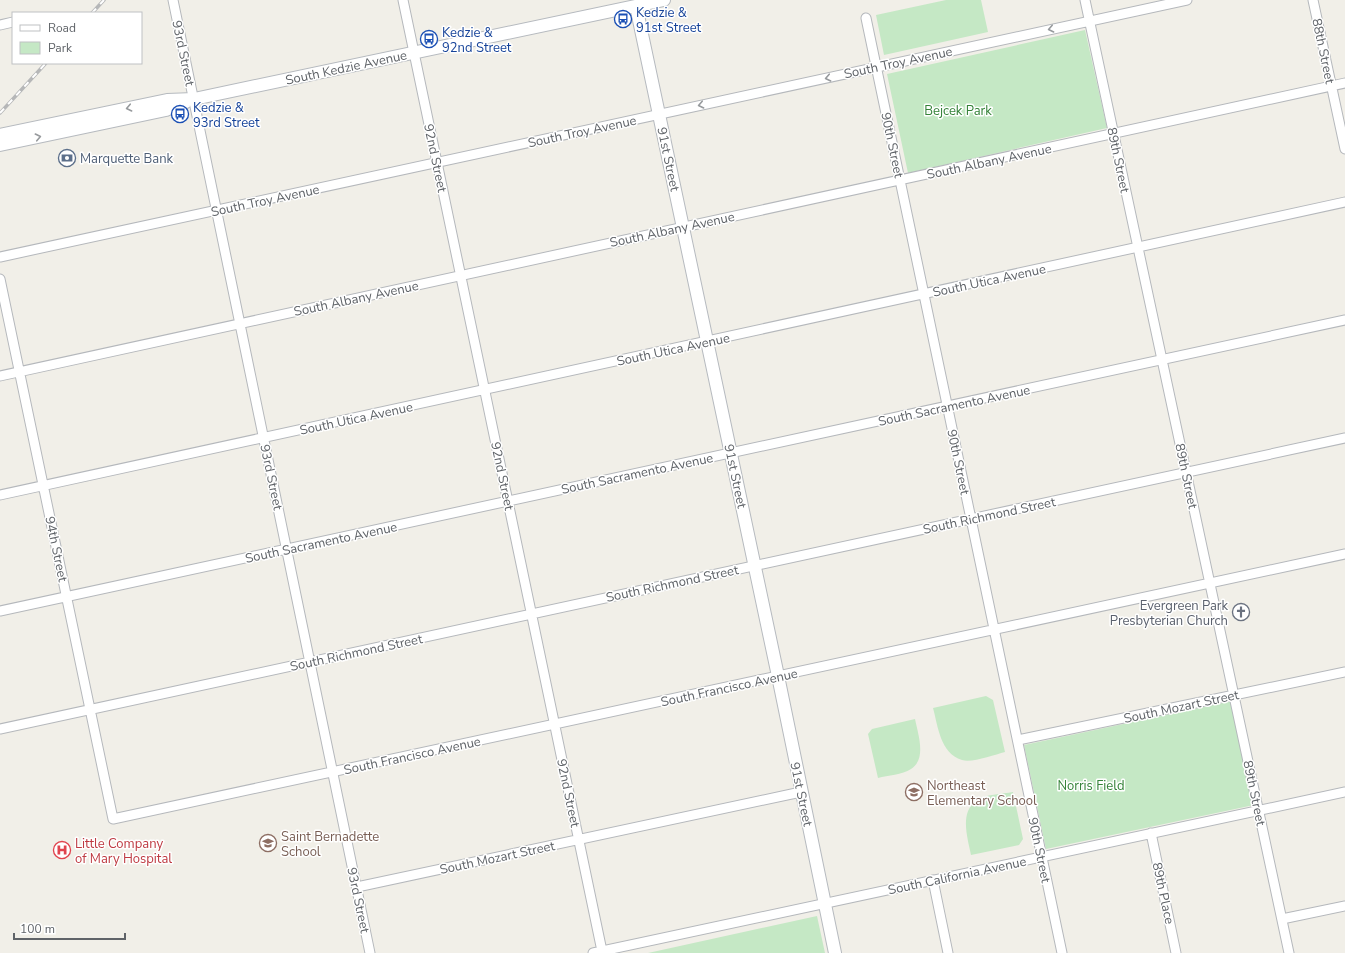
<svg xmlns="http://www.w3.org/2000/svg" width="1345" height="953" viewBox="0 0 1345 953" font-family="'Nunito Sans',sans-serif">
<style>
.green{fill:#c5e8c5}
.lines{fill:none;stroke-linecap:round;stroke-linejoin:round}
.street-casing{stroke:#b5b8bc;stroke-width:11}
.secondary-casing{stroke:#b6babf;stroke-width:14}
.street{stroke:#fff;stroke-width:9}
.secondary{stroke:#fff;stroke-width:12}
.rail-casing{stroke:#b6b7b8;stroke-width:3.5}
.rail{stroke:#fff;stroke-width:2;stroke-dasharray:6;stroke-linecap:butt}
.oneway{stroke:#979a9d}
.labels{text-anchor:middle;stroke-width:3;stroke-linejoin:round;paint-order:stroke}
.transit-label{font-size:13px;fill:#164399;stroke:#fff;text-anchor:start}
.street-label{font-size:13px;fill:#5f6368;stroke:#fff}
.park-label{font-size:13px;fill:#348238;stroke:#fff}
.service-label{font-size:13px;fill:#4e5e75;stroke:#fff;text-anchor:start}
.worship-label{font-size:13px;fill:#5b616d;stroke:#fff;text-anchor:end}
.education-label{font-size:13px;fill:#785e54;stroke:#fff;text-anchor:start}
.health-label{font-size:13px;fill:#be3a42;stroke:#fff;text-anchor:start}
</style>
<rect width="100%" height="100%" fill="#f1efe8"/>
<path class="green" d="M946,0H981L988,32L884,55L876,15Z
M1085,30L1107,128L908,173L887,74Z
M986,696L993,700L1005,752C994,755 972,763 962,760C940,753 938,726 933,708Z
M1232,701L1254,805L1046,849L1024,745Z
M915,719C918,734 927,759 911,769C902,775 888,775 878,778L868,734L872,729Z
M1013,792L1023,839L1019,845L971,855C968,839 959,813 976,801C985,794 1002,794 1013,792Z
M817,916L825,953H648Z"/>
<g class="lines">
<g class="street-casing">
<path id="street" d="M173,0L370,953
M403,0L602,951
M1085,0L1289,953
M1313,0L1345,149
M866,18L1062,953
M0,25L13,22
M0,257L1187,0
M0,279L113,819L1345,554
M0,376L1345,83
M0,495L1345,202
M0,611L1345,320
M0,729L1345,438
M1018,740L1345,672
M1151,833L1176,953
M933,880L948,953
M357,887L801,792
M1282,919L1345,906
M593,953L1345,792"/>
</g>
<g class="secondary-casing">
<path id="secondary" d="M636,6L778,676L835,953
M0,135L167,100L194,99L664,0
M0,145L166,110L186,102"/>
</g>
<use href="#street" class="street"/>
<use href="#secondary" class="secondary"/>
<g class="rail-casing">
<path id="rail" d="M92,13L104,0
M0,113L46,63"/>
</g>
<use href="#rail" class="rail"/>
</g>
<defs><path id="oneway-chevron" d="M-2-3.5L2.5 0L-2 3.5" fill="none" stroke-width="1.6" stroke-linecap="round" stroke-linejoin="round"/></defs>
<g class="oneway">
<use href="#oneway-chevron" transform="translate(1051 29) rotate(168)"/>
<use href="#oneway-chevron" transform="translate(828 78) rotate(168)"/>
<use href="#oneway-chevron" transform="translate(701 105) rotate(168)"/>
<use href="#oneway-chevron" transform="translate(129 108) rotate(168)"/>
<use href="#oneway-chevron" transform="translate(38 137) rotate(-12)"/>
</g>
<defs>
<g id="bus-ring" transform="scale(0.9)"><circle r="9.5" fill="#fff" stroke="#1a4fb4" stroke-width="1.5"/><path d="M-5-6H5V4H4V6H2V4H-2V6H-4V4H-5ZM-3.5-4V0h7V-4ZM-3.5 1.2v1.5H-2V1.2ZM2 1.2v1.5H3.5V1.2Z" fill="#1a4fb4"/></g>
<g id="bank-ring" transform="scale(0.9)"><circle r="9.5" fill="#fff" stroke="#5c6f8a" stroke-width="1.5"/><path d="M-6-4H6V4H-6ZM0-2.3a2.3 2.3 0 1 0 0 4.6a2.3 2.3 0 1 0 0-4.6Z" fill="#5c6f8a"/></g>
<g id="church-ring" transform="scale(0.9)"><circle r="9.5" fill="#fff" stroke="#6b7280" stroke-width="1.5"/><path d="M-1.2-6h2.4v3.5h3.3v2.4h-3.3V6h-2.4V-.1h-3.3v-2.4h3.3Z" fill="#6b7280"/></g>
<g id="school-ring" transform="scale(0.9)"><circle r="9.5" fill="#fff" stroke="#8d6e63" stroke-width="1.5"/><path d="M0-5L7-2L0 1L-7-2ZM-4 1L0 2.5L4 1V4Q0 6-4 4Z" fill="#8d6e63"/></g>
<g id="hospital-ring" transform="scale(0.9)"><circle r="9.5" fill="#fff" stroke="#e0444e" stroke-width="1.5"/><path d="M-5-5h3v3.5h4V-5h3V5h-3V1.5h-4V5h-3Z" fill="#e0444e"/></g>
</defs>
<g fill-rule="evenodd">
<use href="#bus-ring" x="623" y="19"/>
<use href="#bus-ring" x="429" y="39"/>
<use href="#bus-ring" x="180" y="114"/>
<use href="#bank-ring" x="67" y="158"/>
<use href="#church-ring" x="1241" y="612"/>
<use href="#school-ring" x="914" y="792"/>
<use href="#school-ring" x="268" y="843"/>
<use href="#hospital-ring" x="62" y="850"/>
</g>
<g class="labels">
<g class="transit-label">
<text x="636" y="17">Kedzie &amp;<tspan x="636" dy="15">91st Street</tspan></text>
<text x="442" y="37">Kedzie &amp;<tspan x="442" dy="15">92nd Street</tspan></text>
<text x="193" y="112">Kedzie &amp;<tspan x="193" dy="15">93rd Street</tspan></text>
</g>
<g class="street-label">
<text transform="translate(1324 51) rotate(78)" y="5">88th Street</text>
<text transform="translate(184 53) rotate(78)" y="5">93rd Street</text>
<text transform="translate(898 62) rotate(-12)" y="5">South Troy Avenue</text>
<text transform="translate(346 67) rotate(-12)" y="5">South Kedzie Avenue</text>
<text transform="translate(582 131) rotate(-12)" y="5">South Troy Avenue</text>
<text transform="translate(893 145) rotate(78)" y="5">90th Street</text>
<text transform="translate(436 158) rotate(78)" y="5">92nd Street</text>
<text transform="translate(669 159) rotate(78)" y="5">91st Street</text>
<text transform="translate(1119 160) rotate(78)" y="5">89th Street</text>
<text transform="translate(989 161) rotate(-12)" y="5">South Albany Avenue</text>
<text transform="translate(265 200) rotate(-12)" y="5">South Troy Avenue</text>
<text transform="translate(672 229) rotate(-12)" y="5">South Albany Avenue</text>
<text transform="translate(989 280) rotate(-12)" y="5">South Utica Avenue</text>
<text transform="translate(356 298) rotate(-12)" y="5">South Albany Avenue</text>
<text transform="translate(673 349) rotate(-12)" y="5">South Utica Avenue</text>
<text transform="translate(954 405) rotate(-12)" y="5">South Sacramento Avenue</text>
<text transform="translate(356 418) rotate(-12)" y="5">South Utica Avenue</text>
<text transform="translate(959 462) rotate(78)" y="5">90th Street</text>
<text transform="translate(637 473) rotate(-12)" y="5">South Sacramento Avenue</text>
<text transform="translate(503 476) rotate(78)" y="5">92nd Street</text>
<text transform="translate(736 476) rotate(78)" y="5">91st Street</text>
<text transform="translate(1187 476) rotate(78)" y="5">89th Street</text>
<text transform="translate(272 477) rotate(78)" y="5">93rd Street</text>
<text transform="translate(989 515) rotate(-12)" y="5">South Richmond Street</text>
<text transform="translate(321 542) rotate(-12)" y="5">South Sacramento Avenue</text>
<text transform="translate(57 549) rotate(78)" y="5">94th Street</text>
<text transform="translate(672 583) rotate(-12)" y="5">South Richmond Street</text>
<text transform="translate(356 652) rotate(-12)" y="5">South Richmond Street</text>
<text transform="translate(729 687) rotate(-12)" y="5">South Francisco Avenue</text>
<text transform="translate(1181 706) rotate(-12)" y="5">South Mozart Street</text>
<text transform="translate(412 755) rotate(-12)" y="5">South Francisco Avenue</text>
<text transform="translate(569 793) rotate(78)" y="5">92nd Street</text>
<text transform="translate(1255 793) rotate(78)" y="5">89th Street</text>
<text transform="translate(802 794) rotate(78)" y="5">91st Street</text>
<text transform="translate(1040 850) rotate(78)" y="5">90th Street</text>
<text transform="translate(497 857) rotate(-12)" y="5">South Mozart Street</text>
<text transform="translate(957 875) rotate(-12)" y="5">South California Avenue</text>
<text transform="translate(1164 893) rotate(78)" y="5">89th Place</text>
<text transform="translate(359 900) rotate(78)" y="5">93rd Street</text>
</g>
<g class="park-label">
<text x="958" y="115">Bejcek Park</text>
<text x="1091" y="790">Norris Field</text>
</g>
<g class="service-label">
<text x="80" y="163">Marquette Bank</text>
</g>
<g class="worship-label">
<text x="1228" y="610">Evergreen Park<tspan x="1228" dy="15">Presbyterian Church</tspan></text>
</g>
<g class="education-label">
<text x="927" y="790">Northeast<tspan x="927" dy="15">Elementary School</tspan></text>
<text x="281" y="841">Saint Bernadette<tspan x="281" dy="15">School</tspan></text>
</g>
<g class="health-label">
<text x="75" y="848">Little Company<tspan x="75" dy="15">of Mary Hospital</tspan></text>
</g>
</g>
<rect x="12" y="12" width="130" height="52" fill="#ffffff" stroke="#bfc1c3"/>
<rect x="20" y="25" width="20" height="6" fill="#ffffff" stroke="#bfc1c3"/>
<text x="48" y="32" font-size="12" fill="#5f6368">Road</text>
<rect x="20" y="42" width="20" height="12" fill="#c5e8c5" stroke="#bfc1c3"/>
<text x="48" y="52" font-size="12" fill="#5f6368">Park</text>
<path d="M14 933v6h111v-6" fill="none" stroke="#5f6368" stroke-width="2"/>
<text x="20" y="933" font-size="12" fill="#5f6368" stroke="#ffffff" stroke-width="3" paint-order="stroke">100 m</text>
</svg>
